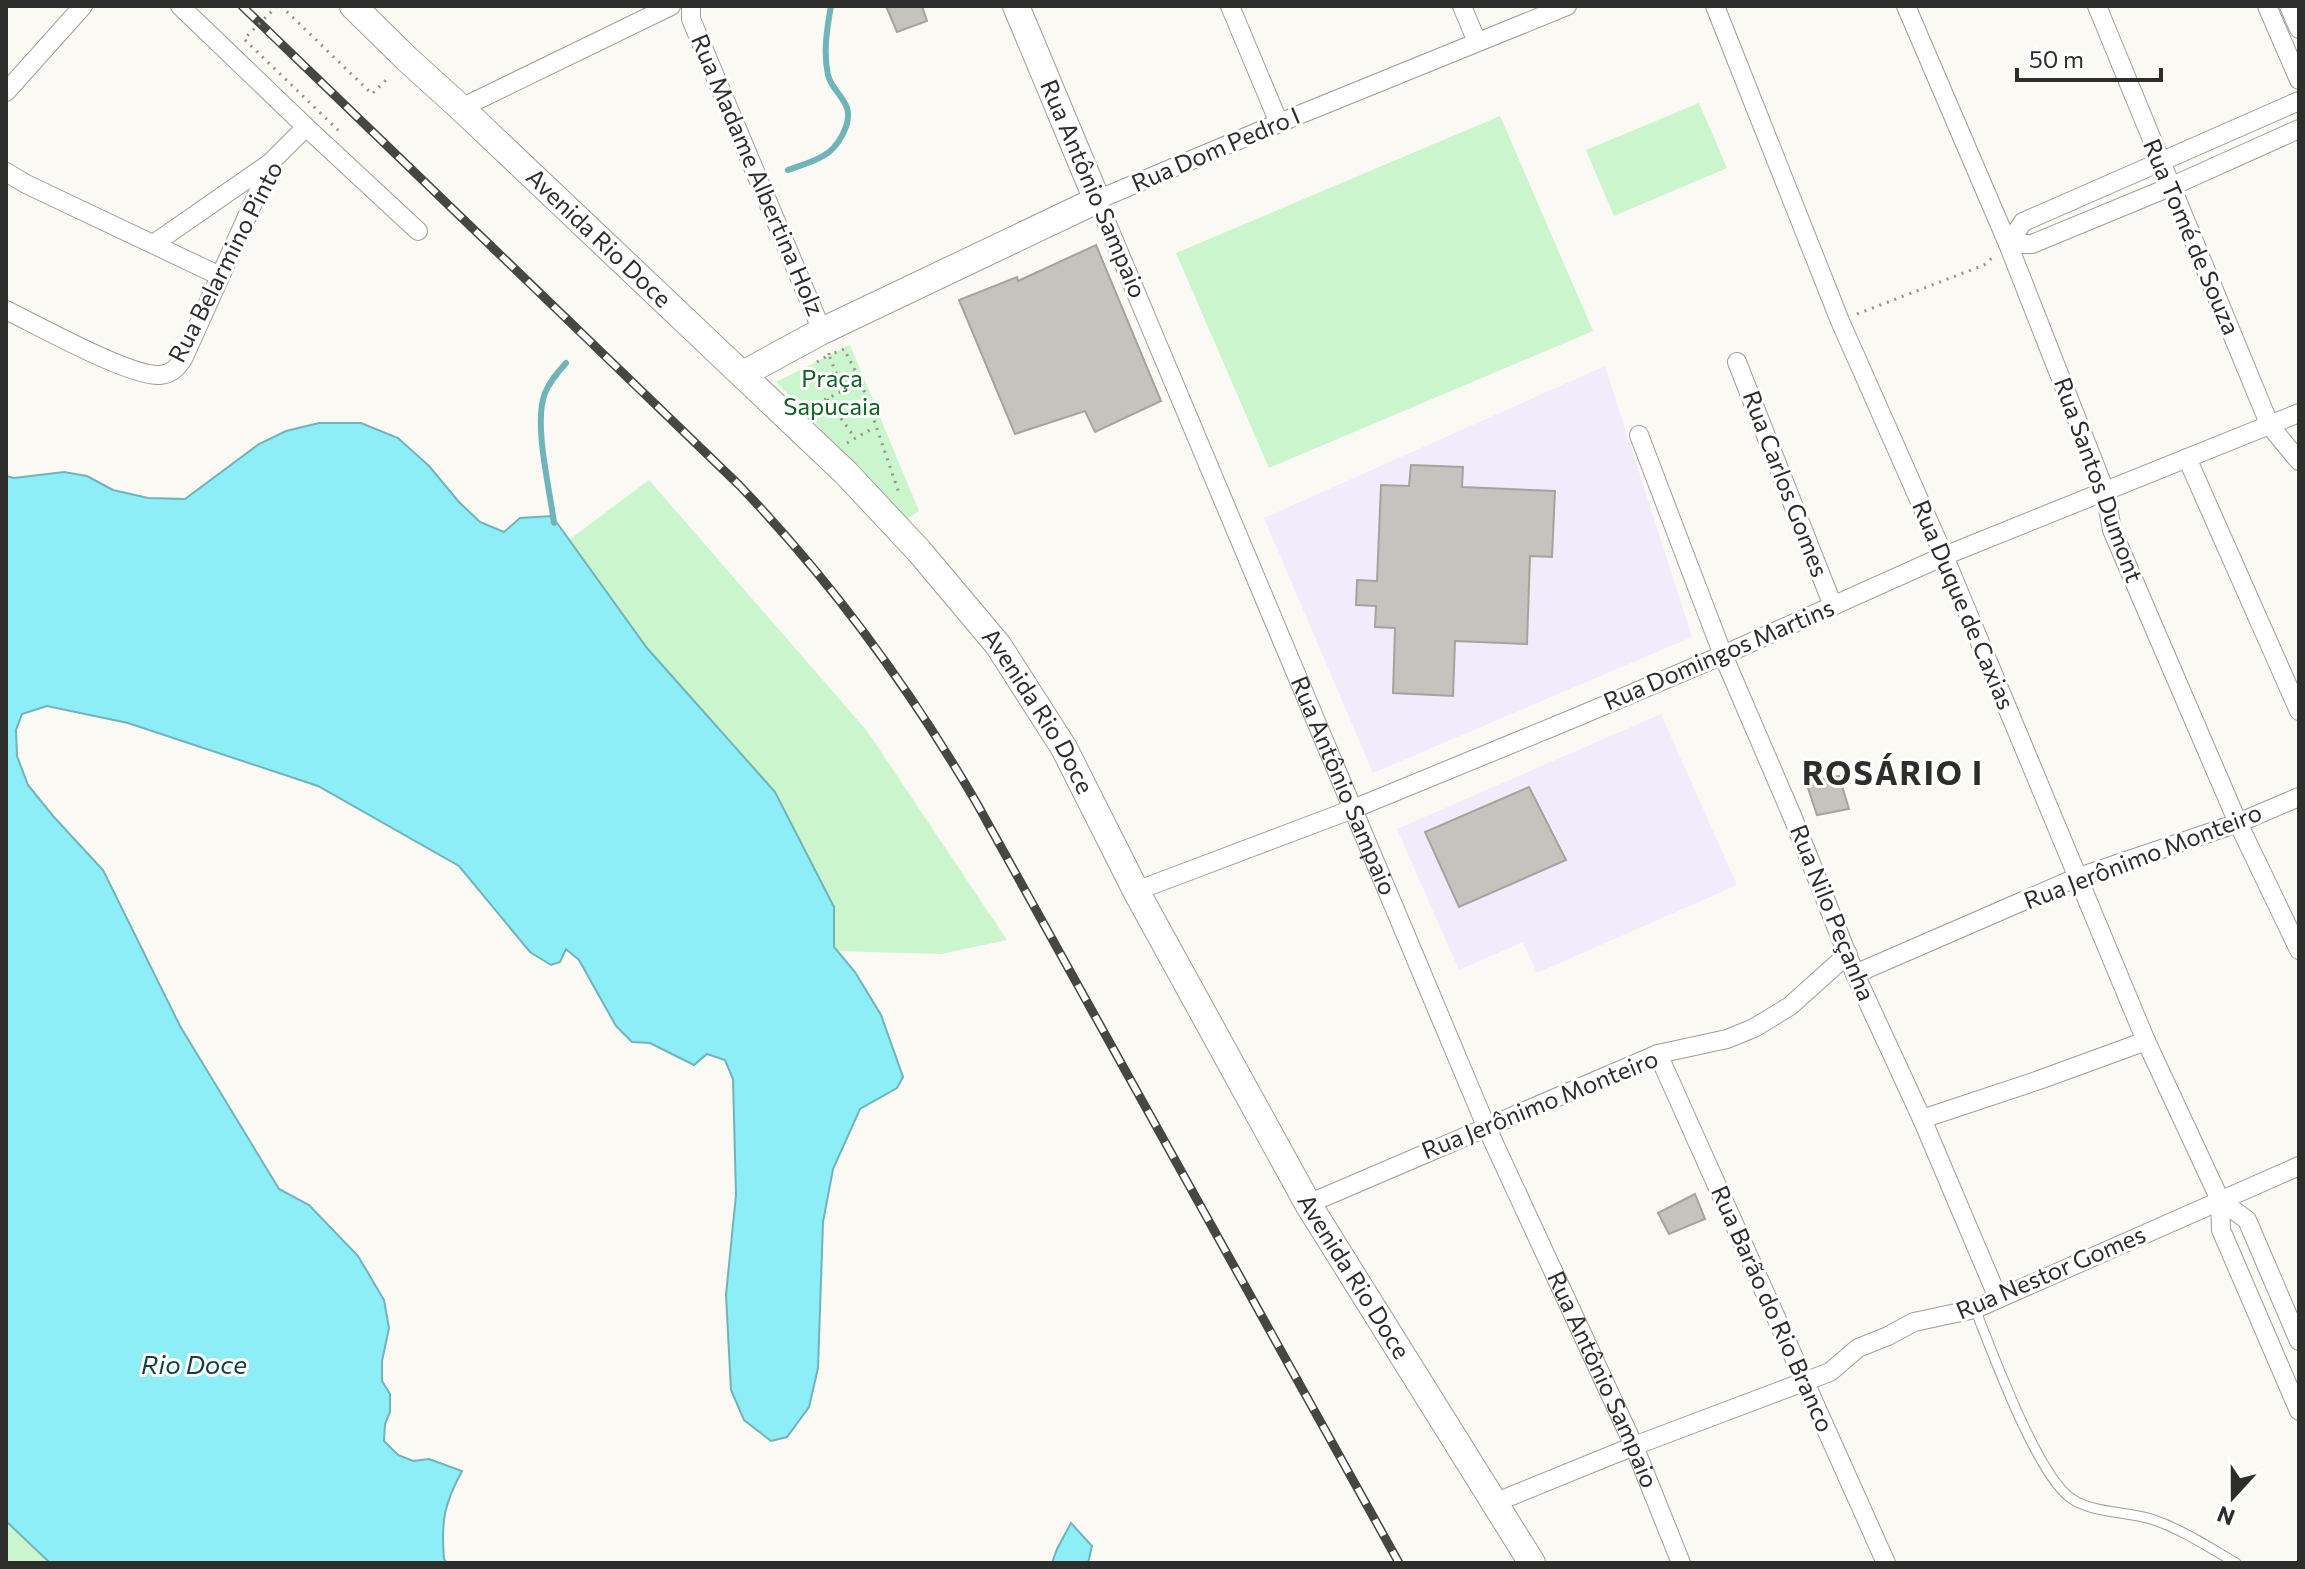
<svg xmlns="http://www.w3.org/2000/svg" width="2305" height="1569" viewBox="0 0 2305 1569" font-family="Commissioner,sans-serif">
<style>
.education{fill:#f2ebfc}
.green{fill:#cbf5cd}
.water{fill:#8deef7;stroke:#70b4ba;stroke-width:2}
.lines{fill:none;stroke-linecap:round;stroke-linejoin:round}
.stream{stroke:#70b4ba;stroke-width:6}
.building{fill:#c4c3be;stroke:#a4a39e;stroke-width:2}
.lane-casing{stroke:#9f9d99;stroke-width:11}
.street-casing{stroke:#9f9d99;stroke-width:20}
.secondary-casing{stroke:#9f9d99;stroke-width:28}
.path{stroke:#949390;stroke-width:3;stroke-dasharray:2 6;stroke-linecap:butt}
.lane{stroke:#fff;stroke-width:9}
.street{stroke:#fff;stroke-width:18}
.secondary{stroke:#fff;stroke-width:26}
.rail-casing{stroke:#464643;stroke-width:9}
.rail{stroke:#fff;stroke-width:6;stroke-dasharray:18;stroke-linecap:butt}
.path-bridge{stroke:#949390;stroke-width:3;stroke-dasharray:2 6;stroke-linecap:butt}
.labels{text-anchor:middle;stroke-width:6;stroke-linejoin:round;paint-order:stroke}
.street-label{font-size:24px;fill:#2d2d2b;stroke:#fff}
.park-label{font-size:24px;fill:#0d6122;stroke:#fff}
.water-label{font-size:26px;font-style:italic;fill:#123f44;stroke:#fff}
.district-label{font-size:32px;font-weight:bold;letter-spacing:2px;fill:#2d2d2b;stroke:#fff}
</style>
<rect width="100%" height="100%" fill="#faf9f4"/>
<path class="education" d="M1605,366L1692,637L1373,773L1264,518Z
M1661,714L1737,885L1537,973L1523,942L1459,970L1397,829Z"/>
<path class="green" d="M1699,103L1727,168L1614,216L1586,150Z
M1500,116L1593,331L1269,468L1176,253Z
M850,345L919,511L907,519L776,382Z
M649,480L867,731L1007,940L941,954L837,951L834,947V907L569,540Z
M6,1521L50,1563H6Z"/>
<path class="water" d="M319,423H361L398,438L429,466L459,502L480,522L504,532L520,518L552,516L647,648L775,792L834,907V947L855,972L881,1015L903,1077L897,1088L860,1109L833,1169L823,1222L818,1368L809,1407L787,1437L771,1441L744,1420L731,1390L726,1295L736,1195L733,1079L725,1060L707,1054L694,1065L650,1043L632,1042L616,1026L579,960L566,949L560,962L551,965L530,952L459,866L318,786L128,723L47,706L22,714L16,730L17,756L28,785L53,816L103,870L180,1026L279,1189L309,1205L358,1256L384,1300L389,1328L382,1361V1381L390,1394V1412L385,1424L384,1441L398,1455L413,1461L429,1459L462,1471C444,1504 441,1521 444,1559L447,1563H50L6,1521V476L14,478L64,472L87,476L113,490L148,498L185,499L259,444L286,431Z
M1071,1523L1092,1546L1088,1563H1052L1057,1549Z"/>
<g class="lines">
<path class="stream" d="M788,170C799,166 813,162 823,156C837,149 852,124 847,108C843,96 831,88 828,75C823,53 827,28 831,6
M554,523C550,490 533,423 545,393C550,381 558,372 566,363"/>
</g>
<path class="building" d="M886,6H922L927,21L897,32Z
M1096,245L1161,401L1095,432L1085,411L1015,434L959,300L1017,277L1018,281Z
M1411,465L1463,467L1462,487L1555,491L1552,557L1530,556L1527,644L1455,641L1453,696L1393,693L1395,628L1375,627L1376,606L1356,605L1357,580L1377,581L1381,485L1409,486Z
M1839,776L1849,809L1817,815L1806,782Z
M1529,787L1566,860L1459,907L1425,832Z
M1695,1194L1705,1219L1669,1234L1658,1213Z"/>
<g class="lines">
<g class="lane-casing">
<path id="lane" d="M1975,1309C1992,1351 2037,1476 2072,1499C2095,1514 2128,1511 2154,1520C2183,1530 2210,1548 2236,1563"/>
</g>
<g class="street-casing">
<g id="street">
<path d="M180,6L306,127L418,231"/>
<path d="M691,6V19L822,331"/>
<path d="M1230,6L1279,123"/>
<path d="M1462,6L1477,42"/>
<path id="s1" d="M1567,6L1279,123L1097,200L1486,1126L1634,1446L1681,1563"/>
<path d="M1715,6L1840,321L1944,556L2146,1041L2220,1200L2221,1230L2299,1411"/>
<path d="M1906,6L2008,244L2105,491L2112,530L2238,823L2299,950"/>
<path d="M2097,6L2270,426L2299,461"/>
<path d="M2267,6L2299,80"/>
<path d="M2289,6L2299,29"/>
<path d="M6,92L83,6"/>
<path d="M461,108L671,6"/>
<path d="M6,172L26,184L220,276"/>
<path d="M155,243L270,163"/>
<path d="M2008,244L2023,222L2299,101"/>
<path d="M2008,244H2032L2170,187L2299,129"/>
<path d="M6,310C37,325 130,377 160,375C172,374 178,367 184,357L272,161L306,127"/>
<path d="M1737,362L1833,606"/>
<path d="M1639,435L1723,655L1793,818L1855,974L1922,1119L1998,1298"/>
<path d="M2187,458L2299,711"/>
<path d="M1136,891L1353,809L1572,719L1723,655L1944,556L2299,413"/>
<path d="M1855,974L2076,878L2238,823L2299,797"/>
<path d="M1658,1054L1886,1563"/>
<path d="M1922,1119L2039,1080L2146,1041"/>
<path d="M2220,1200L2247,1220L2299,1341"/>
<path d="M1308,1204L1658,1054L1727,1039L1754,1028L1790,1006L1848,954"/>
<path d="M1494,1503L1634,1446L1830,1372L1858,1348L1888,1336L1914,1322L1975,1309L2299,1166"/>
</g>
</g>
<g class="secondary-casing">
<g id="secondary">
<path id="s2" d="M353,6L407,59L461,108L846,473L919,551L998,645L1064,748L1136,891L1308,1204L1532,1563"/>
<path d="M743,374L822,331L1097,200L1016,6"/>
</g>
</g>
<path class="path" d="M281,6L372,94L390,76
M1857,314L1984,265L1993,257
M829,353V355L844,349L861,382L900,496
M817,362L829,355L843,391
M827,399L855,438
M810,407L861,382
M847,443L875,427"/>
<use href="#lane" class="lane"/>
<use href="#street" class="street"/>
<use href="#secondary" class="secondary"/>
<g class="rail-casing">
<path id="rail" d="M242,6L739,485C831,581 909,687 976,802L1399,1563"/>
</g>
<use href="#rail" class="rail"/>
<path class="path-bridge" d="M277,6L244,39L339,131"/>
</g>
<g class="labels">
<g class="street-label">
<text transform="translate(1216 150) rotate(-23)" y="8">Rua Dom Pedro I</text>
<text transform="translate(757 175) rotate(67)" y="8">Rua Madame Albertina Holz</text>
<text transform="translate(1093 189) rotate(67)" y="8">Rua Antônio Sampaio</text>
<text transform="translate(2191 237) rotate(67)" y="8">Rua Tomé de Souza</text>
<text dy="8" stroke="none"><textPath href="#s2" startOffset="338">Avenida Rio Doce</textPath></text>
<text transform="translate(226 262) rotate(-63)" y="8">Rua Belarmino Pinto</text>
<text transform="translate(2098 480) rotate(70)" y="8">Rua Santos Dumont</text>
<text transform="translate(1785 484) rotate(69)" y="8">Rua Carlos Gomes</text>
<text transform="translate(1963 605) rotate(67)" y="8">Rua Duque de Caxias</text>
<text transform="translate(1719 655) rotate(-23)" y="8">Rua Domingos Martins</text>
<text dy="8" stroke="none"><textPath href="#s2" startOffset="986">Avenida Rio Doce</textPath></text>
<text dy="8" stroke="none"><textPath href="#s1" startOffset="1144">Rua Antônio Sampaio</textPath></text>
<text transform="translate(2143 857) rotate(-21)" y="8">Rua Jerônimo Monteiro</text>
<text transform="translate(1832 913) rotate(68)" y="8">Rua Nilo Peçanha</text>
<text transform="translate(1540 1105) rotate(-22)" y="8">Rua Jerônimo Monteiro</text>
<text transform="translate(2051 1273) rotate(-23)" y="8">Rua Nestor Gomes</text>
<text dy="8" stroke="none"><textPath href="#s2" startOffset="1634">Avenida Rio Doce</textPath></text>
<text transform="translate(1772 1309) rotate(66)" y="8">Rua Barão do Rio Branco</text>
<text dy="8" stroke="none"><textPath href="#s1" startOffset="1792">Rua Antônio Sampaio</textPath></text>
</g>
<g class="park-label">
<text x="832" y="387">Praça<tspan x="832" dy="28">Sapucaia</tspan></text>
</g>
<g class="water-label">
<text x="194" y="1374">Rio Doce</text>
</g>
<g class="district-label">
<text x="1893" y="785">ROSÁRIO I</text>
</g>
</g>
<rect width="2305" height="1569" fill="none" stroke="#2d2d2b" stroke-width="16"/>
<g transform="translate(2233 1497) rotate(201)" stroke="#ffffff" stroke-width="6" paint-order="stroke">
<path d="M0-6L14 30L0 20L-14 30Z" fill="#2d2d2b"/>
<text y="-12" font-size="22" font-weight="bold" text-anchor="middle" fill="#2d2d2b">N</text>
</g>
<path d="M2017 68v12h144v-12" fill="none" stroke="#2d2d2b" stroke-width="4"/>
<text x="2029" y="68" font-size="24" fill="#2d2d2b" stroke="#ffffff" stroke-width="6" paint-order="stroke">50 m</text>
</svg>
